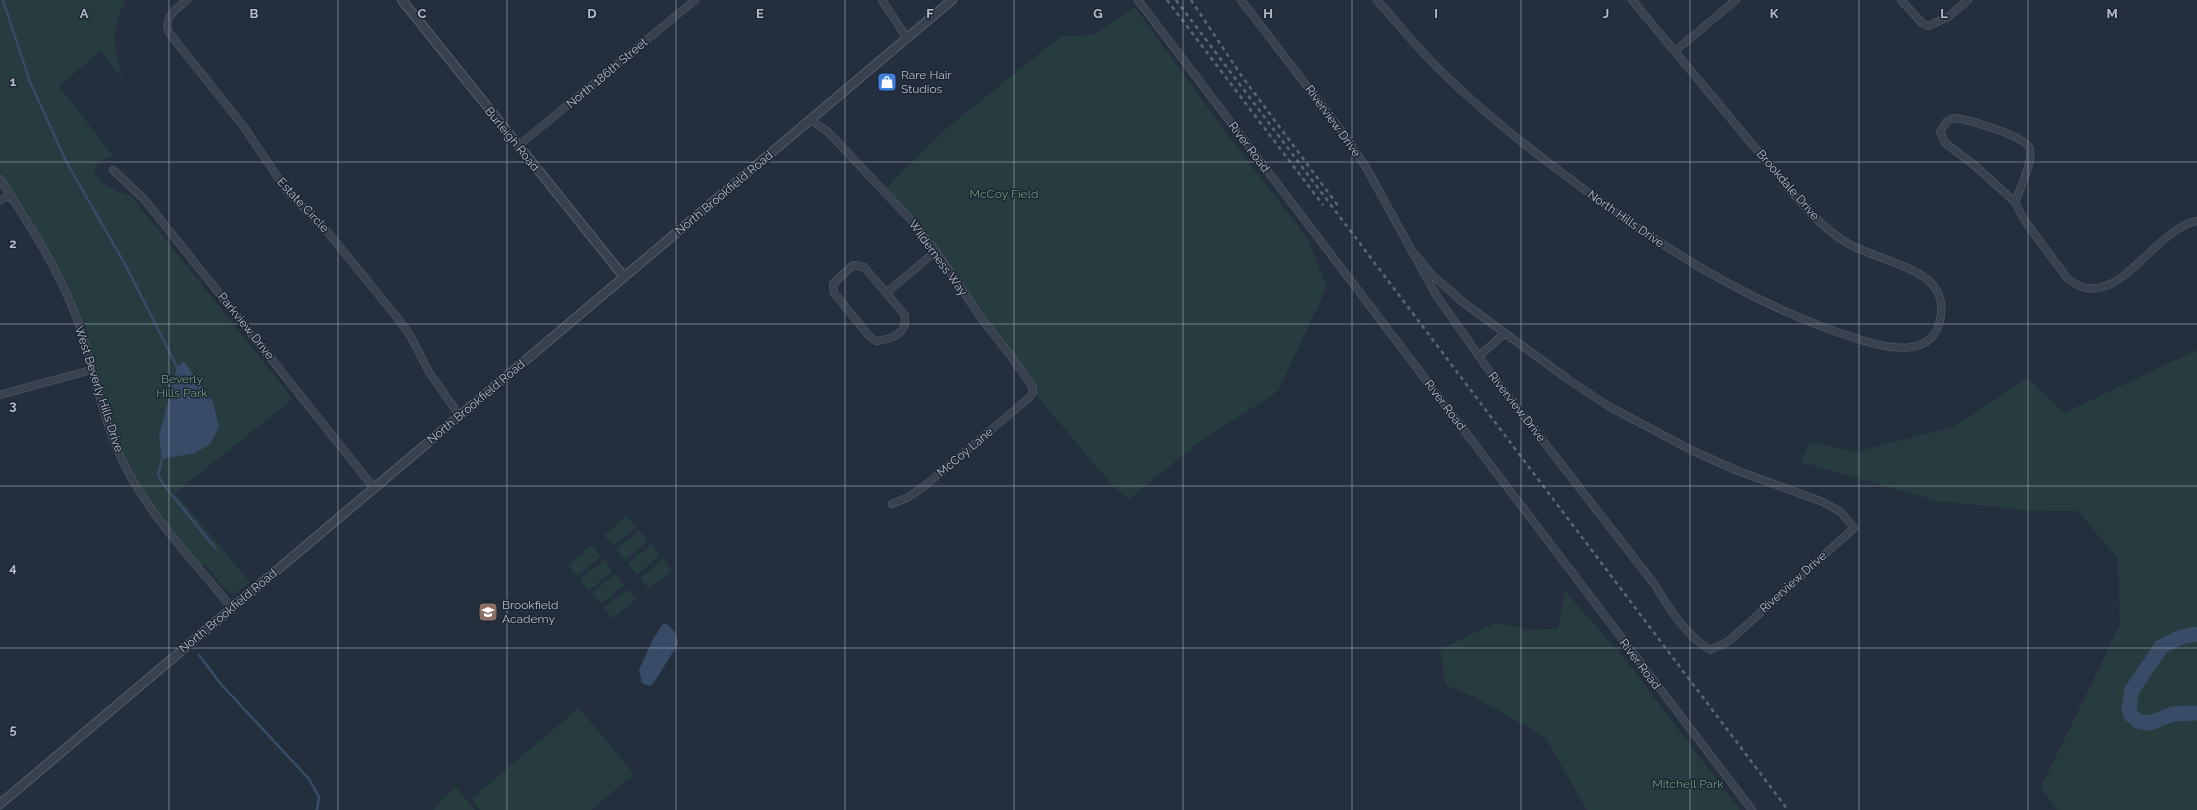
<svg xmlns="http://www.w3.org/2000/svg" width="2197" height="810" viewBox="0 0 2197 810" font-family="Raleway,sans-serif">
<style>
.green{fill:#263c3f}
.water{fill:#394c67}
.lines{fill:none;stroke-linecap:round;stroke-linejoin:round}
.stream{stroke:#394c67;stroke-width:2.5}
.river{stroke:#394c67;stroke-width:15}
.minor-casing{stroke:#565f6c;stroke-width:8}
.tertiary-casing{stroke:#565f6c;stroke-width:10}
.minor{stroke:#38414e;stroke-width:7}
.tertiary{stroke:#38414e;stroke-width:8}
.rail{stroke:#5a6575;stroke-width:2.5;stroke-dasharray:4 4;stroke-linecap:butt}
.grid{fill:none;stroke:#b4bcc9;stroke-width:1;stroke-opacity:0.55}
.labels{text-anchor:middle;stroke-width:3;stroke-linejoin:round;paint-order:stroke}
.street-label{font-size:12px;fill:#b4bcc9;stroke:#1d2633}
.poi-label{font-size:12px;fill:#b4bcc9;stroke:#1d2633;text-anchor:start}
.park-label{font-size:12px;fill:#6b9a76;stroke:#1d2633}
.grid-label{font-size:13px;text-anchor:middle;font-weight:bold;fill:#b4bcc9;stroke:#1d2633;stroke-width:3;stroke-linejoin:round;paint-order:stroke}
</style>
<rect width="100%" height="100%" fill="#242f3e"/>
<path class="green" d="M0,0H125C111,31 113,47 123,79L101,51L59,86L113,156C103,158 98,162 94,171C100,186 117,191 131,196L293,399L175,493L250,582L235,593H228L205,564L199,565L160,516L136,481L121,452L112,428L81,319L67,283L29,217L0,173Z
M1135,7L1223,129L1308,239L1327,287L1278,391L1197,444L1129,499L1112,485L1036,395L1030,377L887,190L889,184L947,128L1061,36L1093,35Z
M2197,350V810H2057L2041,787L2120,625L2118,559L2078,511L2023,510L1938,501L1801,462L1810,442L1855,452L1954,427L2027,378L2064,413Z
M627,516L636,527L613,546L604,535Z
M639,530L648,541L625,560L616,549Z
M651,544L660,555L637,575L628,564Z
M592,545L601,556L577,576L568,565Z
M663,559L672,570L649,589L640,578Z
M604,560L613,571L589,590L580,579Z
M615,574L625,585L601,604L592,593Z
M627,589L636,599L613,619L604,608Z
M1565,591L1623,657L1740,810H1587L1545,737L1476,698L1446,685L1440,649L1496,623L1533,630L1558,629Z
M579,708L634,774L591,810H480L471,799Z
M456,787L475,810H434L441,800Z"/>
<path class="water" d="M184,361L213,402L219,427L209,445L195,453L162,459L159,436L177,367Z
M663,624H667C673,630 678,634 678,644L653,684L649,686L642,683L639,670L653,639Z"/>
<g class="lines">
<path class="stream" d="M3,0L30,82L67,163L126,266L177,367
M162,459L158,475L163,484L215,548
M199,655L220,683L309,779L319,797L317,810"/>
<path class="river" d="M2197,634L2181,637L2162,646L2132,690L2129,708L2131,715L2138,721L2150,723L2173,714L2197,713"/>
<g class="minor-casing">
<path id="minor" d="M187,0C176,9 161,19 170,34L244,127L287,191L326,230L400,321L411,337L429,372L459,415
M882,0L907,38
M1138,0L1752,810
M1241,0L1343,133L1367,169L1436,295L1495,379L1655,585C1670,610 1685,634 1710,650L1729,641L1854,528L1841,512L1823,502L1738,471L1693,451L1610,407L1569,380L1464,303L1432,275L1412,251
M1377,0C1397,23 1416,46 1437,67C1489,119 1548,164 1607,206C1686,263 1768,311 1861,340C1890,349 1935,359 1941,315C1942,306 1941,297 1936,289C1923,267 1873,258 1849,244C1828,232 1812,215 1796,197L1632,0
M1901,0L1922,23L1928,26L1948,17L1968,0
M1675,51L1736,0
M1953,118C1967,119 2026,136 2030,149C2033,161 2020,190 2015,202L1973,164L1945,143L1940,132L1947,121Z
M811,120L828,132L911,220L936,251L981,318L1011,356L1032,386L1033,392L1030,397L927,484L907,498L892,504
M518,146L695,0
M113,170L144,199L374,488
M0,179C29,224 58,268 77,319C94,368 102,421 126,468C153,520 195,562 231,607
M0,200L10,195
M2015,202L2025,221L2067,278C2115,319 2152,229 2197,221
M853,265L864,267L905,315C907,335 892,339 876,341L870,337L834,293L833,284Z
M886,293L936,251
M1479,356L1505,333
M0,395L91,370"/>
</g>
<g class="tertiary-casing">
<path id="tertiary" d="M402,0L624,277
M0,804L952,0"/>
</g>
<use href="#minor" class="minor"/>
<use href="#tertiary" class="tertiary"/>
<path class="rail" d="M1167,0L1323,205
M1176,0L1788,810
M1191,0L1241,75L1339,207"/>
</g>
<path class="grid" d="M169,0V810M338,0V810M507,0V810M676,0V810M845,0V810M1014,0V810M1183,0V810M1352,0V810M1521,0V810M1690,0V810M1859,0V810M2028,0V810M0,162H2197M0,324H2197M0,486H2197M0,648H2197"/>
<defs>
<g id="shop-square" transform="scale(1)"><rect x="-9" y="-9" width="18" height="18" rx="4" fill="#3f7fe0" stroke="#1d2633"/><path d="M-5-2.5h2.3a2.7 3.5 0 0 1 5.4 0H5L5.5 6h-11ZM-1.5-2.5h3a1.5 2.3 0 0 0-3 0Z" fill="#fff"/></g>
<g id="school-square" transform="scale(1)"><rect x="-9" y="-9" width="18" height="18" rx="4" fill="#8d6e63" stroke="#1d2633"/><path d="M0-5L7-2L0 1L-7-2ZM-4 1L0 2.5L4 1V4Q0 6-4 4Z" fill="#fff"/></g>
</defs>
<g fill-rule="evenodd">
<use href="#shop-square" x="887" y="82"/>
<use href="#school-square" x="488" y="612"/>
</g>
<g class="labels">
<g class="street-label">
<text transform="translate(607 73) rotate(-40)" y="4">North 186th Street</text>
<text transform="translate(1333 121) rotate(54)" y="4">Riverview Drive</text>
<text transform="translate(512 139) rotate(51)" y="4">Burleigh Road</text>
<text transform="translate(1249 147) rotate(53)" y="4">River Road</text>
<text transform="translate(1788 185) rotate(49)" y="4">Brookdale Drive</text>
<text transform="translate(724 193) rotate(-40)" y="4">North Brookfield Road</text>
<text transform="translate(303 205) rotate(47)" y="4">Estate Circle</text>
<text transform="translate(1626 219) rotate(35)" y="4">North Hills Drive</text>
<text transform="translate(938 258) rotate(54)" y="4">Wilderness Way</text>
<text transform="translate(246 326) rotate(51)" y="4">Parkview Drive</text>
<text transform="translate(99 389) rotate(72)" y="4">West Beverly Hills Drive</text>
<text transform="translate(476 402) rotate(-40)" y="4">North Brookfield Road</text>
<text transform="translate(1445 405) rotate(53)" y="4">River Road</text>
<text transform="translate(1517 407) rotate(52)" y="4">Riverview Drive</text>
<text transform="translate(965 452) rotate(-40)" y="4">McCoy Lane</text>
<text transform="translate(1793 582) rotate(-42)" y="4">Riverview Drive</text>
<text transform="translate(228 611) rotate(-40)" y="4">North Brookfield Road</text>
<text transform="translate(1640 664) rotate(53)" y="4">River Road</text>
</g>
<g class="poi-label">
<text x="901" y="79">Rare Hair<tspan x="901" dy="14">Studios</tspan></text>
<text x="502" y="609">Brookfield<tspan x="502" dy="14">Academy</tspan></text>
</g>
<g class="park-label">
<text x="1004" y="198">McCoy Field</text>
<text x="182" y="383">Beverly<tspan x="182" dy="14">Hills Park</tspan></text>
<text x="1688" y="788">Mitchell Park</text>
</g>
</g>
<g class="grid-label">
<text x="84" y="18">A</text>
<text x="254" y="18">B</text>
<text x="422" y="18">C</text>
<text x="592" y="18">D</text>
<text x="760" y="18">E</text>
<text x="930" y="18">F</text>
<text x="1098" y="18">G</text>
<text x="1268" y="18">H</text>
<text x="1436" y="18">I</text>
<text x="1606" y="18">J</text>
<text x="1774" y="18">K</text>
<text x="1944" y="18">L</text>
<text x="2112" y="18">M</text>
<text x="13" y="86">1</text>
<text x="13" y="248">2</text>
<text x="13" y="410">3</text>
<text x="13" y="572">4</text>
<text x="13" y="734">5</text>
</g>
</svg>
